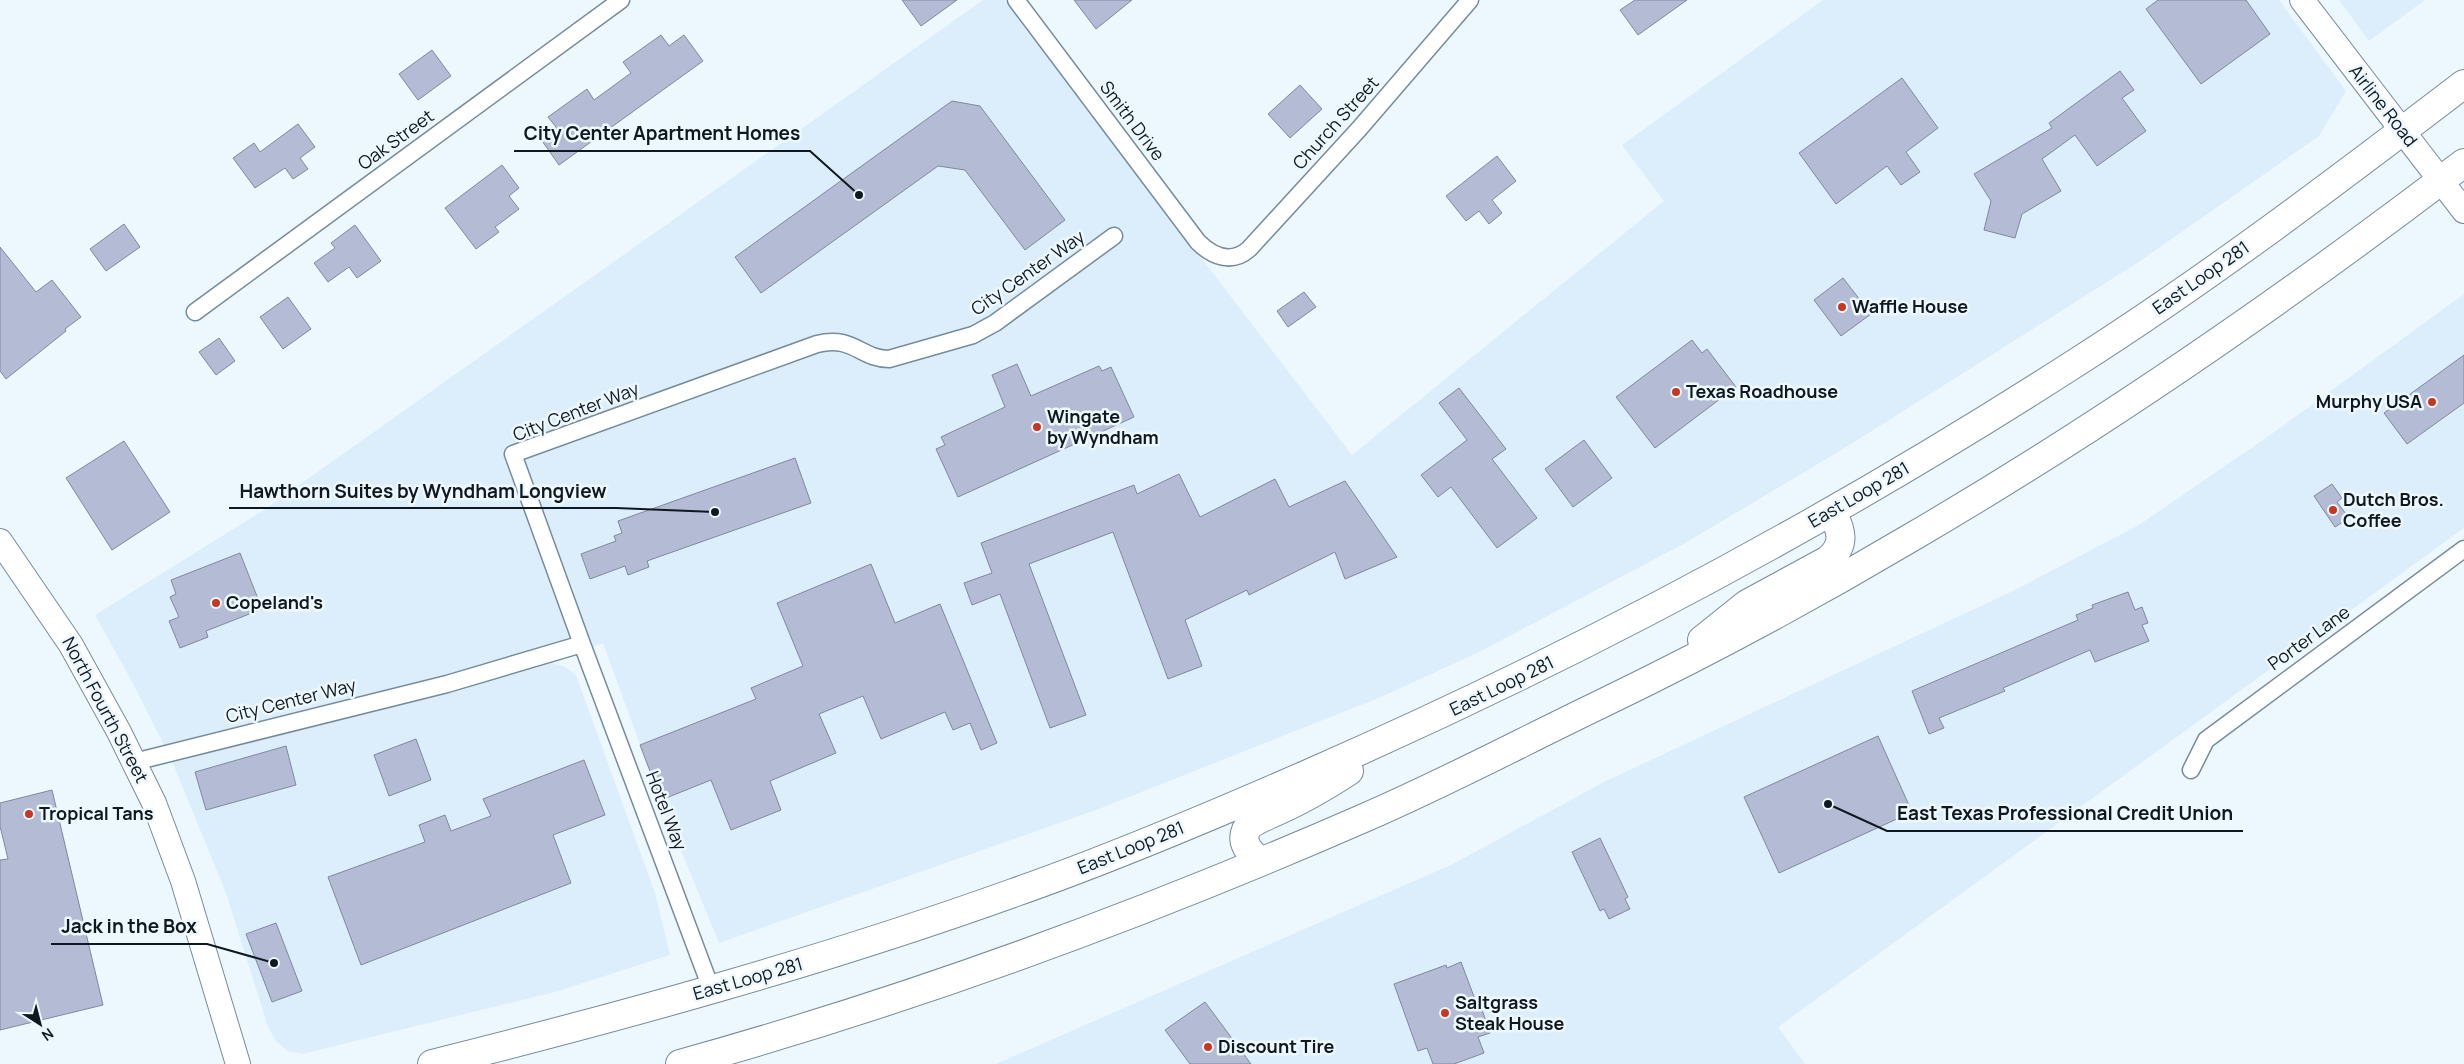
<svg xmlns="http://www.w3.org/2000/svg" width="2464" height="1064" viewBox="0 0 2464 1064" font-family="Manrope,sans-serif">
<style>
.built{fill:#dceefc}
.building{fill:#b3bcd4;stroke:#80879f}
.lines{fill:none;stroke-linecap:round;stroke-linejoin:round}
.street-casing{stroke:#758c9d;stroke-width:19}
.secondary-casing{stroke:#758c9d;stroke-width:26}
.highway-casing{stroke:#758c9d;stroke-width:30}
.street{stroke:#fff;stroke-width:16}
.secondary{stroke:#fff;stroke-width:24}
.highway{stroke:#fff;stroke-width:28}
.poi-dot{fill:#c4391f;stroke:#edf7fe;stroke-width:2}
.labels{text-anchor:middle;stroke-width:5;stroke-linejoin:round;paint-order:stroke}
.street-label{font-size:18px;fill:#10181f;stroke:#edf7fe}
.poi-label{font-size:18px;font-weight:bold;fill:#10181f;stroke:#edf7fe;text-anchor:start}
.leader{fill:none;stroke:#10181f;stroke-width:2}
.callout-dot{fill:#10181f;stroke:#edf7fe;stroke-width:2}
.callout-label{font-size:19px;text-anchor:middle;font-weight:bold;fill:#10181f;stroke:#edf7fe;stroke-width:5;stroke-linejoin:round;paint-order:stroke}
</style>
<rect width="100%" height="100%" fill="#edf7fe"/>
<path class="built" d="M983,0H1004L1352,455L1664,201L1622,145L1823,0H2279L2346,91L2319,136L2137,263L1848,446L1687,542L1479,652L1381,697L1096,810L719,943L658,794L603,643L551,663L565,667L576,675L655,893L670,955L555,992L302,1054L288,1051L276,1041L268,1027L226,893L172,761L135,687L95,615L261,512Z
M2339,0H2425L2369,41Z
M2464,294V528L1778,1027L1805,1064H996L1453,864L1604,782L2013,591L2139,525L2273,433Z"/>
<path class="building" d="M902,0H957L921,26Z
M1074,0H1132L1096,29Z
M1635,0H1687L1638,35L1620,10Z
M2158,0H2246L2270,34L2201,84L2146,9Z
M661,35L669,46L684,35L703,61L559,165L540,138L556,127L548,117L587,89L594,100L631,73L623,62Z
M432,50L451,76L418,100L399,74Z
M2120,71L2134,90L2122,98L2146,131L2097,166L2075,135L2042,159L2061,191L2022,214L2015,238L1984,230L1991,201L1974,174L2052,128L2049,123Z
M1902,78L1938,128L1906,152L1920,172L1901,185L1887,166L1836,204L1799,153Z
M1300,85L1322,109L1290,138L1268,114Z
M952,101L980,106L1065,220L1025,250L965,170L938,166L761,293L735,257Z
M298,124L315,147L300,158L308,169L293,179L285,168L255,188L233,158L254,143L260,152Z
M1497,156L1516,181L1492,200L1502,213L1489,224L1479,211L1466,221L1446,196Z
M502,165L519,188L509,196L519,209L495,227L499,232L476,249L445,208Z
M124,224L140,247L106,271L90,249Z
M355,225L381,261L357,278L349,267L328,282L314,263L335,248L331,243Z
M0,247L36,292L52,280L81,317L65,329L66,331L6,379L0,371Z
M1843,278L1871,314L1841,336L1814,300Z
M1304,292L1316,307L1288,327L1277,311Z
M288,297L311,329L283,349L260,317Z
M219,338L235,361L216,375L199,352Z
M1692,340L1702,353L1707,349L1736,387L1655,448L1616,397Z
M2464,355V403L2407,444L2384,413Z
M1017,364L1031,396L1099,366L1102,371L1111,367L1134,417L958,497L936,449L945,445L941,437L1005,407L992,375Z
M1459,388L1506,449L1492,459L1537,518L1497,548L1451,487L1438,497L1421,475L1467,440L1439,403Z
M1584,440L1612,478L1573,507L1545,469Z
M124,441L170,512L112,550L66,478Z
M795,458L811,503L647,561L649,567L628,575L625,566L590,579L581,554L616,541L614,536L622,533L618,521Z
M1179,474L1200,517L1275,479L1289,507L1345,481L1397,557L1345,579L1335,552L1249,595L1247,590L1185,620L1202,666L1168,679L1113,532L1029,564L1086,715L1050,728L1000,594L972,605L964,583L992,573L981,543L1134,485L1137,494Z
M2332,484L2342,498L2337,502L2349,518L2335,527L2314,496Z
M240,553L262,609L206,631L208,637L180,648L169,621L179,617L170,597L176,594L171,580Z
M871,564L895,623L940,604L997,743L981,750L970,723L953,730L945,712L881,739L863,696L819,714L836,753L770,781L781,810L731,830L711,780L661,800L640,745L756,699L751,688L803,666L777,603Z
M2128,592L2135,610L2142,607L2148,623L2142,625L2149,641L2095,662L2090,650L2003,688L2005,691L1939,718L1944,728L1929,734L1912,691L2078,620L2076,615L2093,608L2092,605Z
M1878,736L1912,812L1779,873L1744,797Z
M416,739L431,780L389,796L374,755Z
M286,746L296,785L206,810L195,772Z
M584,760L605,815L553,835L571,883L361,965L328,877L425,842L419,825L445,815L451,831L491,816L483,799Z
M52,790L103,1005L0,1030V860L8,859L0,826V803Z
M1600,838L1628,897L1625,899L1630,909L1609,919L1604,909L1600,911L1572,852Z
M276,923L302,991L272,1002L246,934Z
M1461,962L1476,1002L1479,1001L1490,1033L1478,1037L1484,1053L1454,1064H1433L1427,1048L1418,1051L1394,984L1446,965L1447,968Z
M1205,1002L1251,1064H1190L1165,1030Z"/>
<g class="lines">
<g class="street-casing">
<path id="street" d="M1016,0L1198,242C1213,257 1232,264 1249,249L1359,129L1470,0
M195,312L621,0
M582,644L712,991
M134,762L447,684L582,644L513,454L817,344C854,335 860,359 889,359L973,335L995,323L1114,236
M2191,770L2206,740L2464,549"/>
</g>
<g class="secondary-casing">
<path id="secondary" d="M2302,0L2464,211
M0,541L71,645L119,732L154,803L183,881L238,1064"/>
</g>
<g class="highway-casing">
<path id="highway" d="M1702,640L1747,604L1828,560C1846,545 1842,531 1832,512
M1260,862C1251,853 1240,844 1246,830C1250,822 1261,819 1268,815C1297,803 1323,788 1349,771
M432,1064C628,1015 823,961 1013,893C1113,858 1212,816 1310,773C1575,657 1830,521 2074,364C2209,278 2337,181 2464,84
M680,1064C914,999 1142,915 1364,818C1445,783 1522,742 1601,704C1707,653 1811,597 1912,537C2104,425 2287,298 2464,163"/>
</g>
<use href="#street" class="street"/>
<use href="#secondary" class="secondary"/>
<use href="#highway" class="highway"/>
</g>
<g class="poi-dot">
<circle cx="1842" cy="307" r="5"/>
<circle cx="1676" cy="392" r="5"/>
<circle cx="2432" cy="402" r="5"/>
<circle cx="1037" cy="427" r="5"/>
<circle cx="2333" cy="510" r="5"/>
<circle cx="216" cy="603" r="5"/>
<circle cx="29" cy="814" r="5"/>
<circle cx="1445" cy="1013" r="5"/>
<circle cx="1208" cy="1047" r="5"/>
</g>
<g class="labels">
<g class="street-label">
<text transform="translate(2383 106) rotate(52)" y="6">Airline Road</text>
<text transform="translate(1132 121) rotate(53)" y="6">Smith Drive</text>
<text transform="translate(1336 123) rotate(-48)" y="6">Church Street</text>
<text transform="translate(396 140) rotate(-36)" y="6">Oak Street</text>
<text transform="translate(1028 273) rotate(-35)" y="6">City Center Way</text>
<text transform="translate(2201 278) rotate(-35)" y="6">East Loop 281</text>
<text transform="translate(576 412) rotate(-21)" y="6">City Center Way</text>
<text transform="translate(1859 495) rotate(-30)" y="6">East Loop 281</text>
<text transform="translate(2309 638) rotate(-36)" y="6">Porter Lane</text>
<text transform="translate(1502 686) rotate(-26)" y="6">East Loop 281</text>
<text transform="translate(291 701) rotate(-14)" y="6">City Center Way</text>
<text transform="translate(105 710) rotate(62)" y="6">North Fourth Street</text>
<text transform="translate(666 811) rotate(69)" y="6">Hotel Way</text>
<text transform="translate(1131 848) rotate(-22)" y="6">East Loop 281</text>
<text transform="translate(748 979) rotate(-16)" y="6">East Loop 281</text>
</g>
<g class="poi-label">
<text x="1852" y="313">Waffle House</text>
<text x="1686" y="398">Texas Roadhouse</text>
<text x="2422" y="408" text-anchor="end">Murphy USA</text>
<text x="1047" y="423">Wingate<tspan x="1047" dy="21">by Wyndham</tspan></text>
<text x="2343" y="506">Dutch Bros.<tspan x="2343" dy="21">Coffee</tspan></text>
<text x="226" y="609">Copeland's</text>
<text x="39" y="820">Tropical Tans</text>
<text x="1455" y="1009">Saltgrass<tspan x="1455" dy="21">Steak House</tspan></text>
<text x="1218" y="1053">Discount Tire</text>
</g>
</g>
<path class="leader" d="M859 195L810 151H514M715 512L616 508H229M1828 804L1887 831H2243M274 963L207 944H51"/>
<g class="callout-dot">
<circle cx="859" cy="195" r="5"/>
<circle cx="715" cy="512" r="5"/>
<circle cx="1828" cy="804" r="5"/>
<circle cx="274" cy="963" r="5"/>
</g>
<g class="callout-label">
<text x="662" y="140">City Center Apartment Homes</text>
<text x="423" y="498">Hawthorn Suites by Wyndham Longview</text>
<text x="2065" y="820">East Texas Professional Credit Union</text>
<text x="129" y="933">Jack in the Box</text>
</g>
<g transform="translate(40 1024) rotate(144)" stroke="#edf7fe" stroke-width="4" paint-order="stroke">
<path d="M0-4L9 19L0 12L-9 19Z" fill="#10181f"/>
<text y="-8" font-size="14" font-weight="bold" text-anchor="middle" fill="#10181f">N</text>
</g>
</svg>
